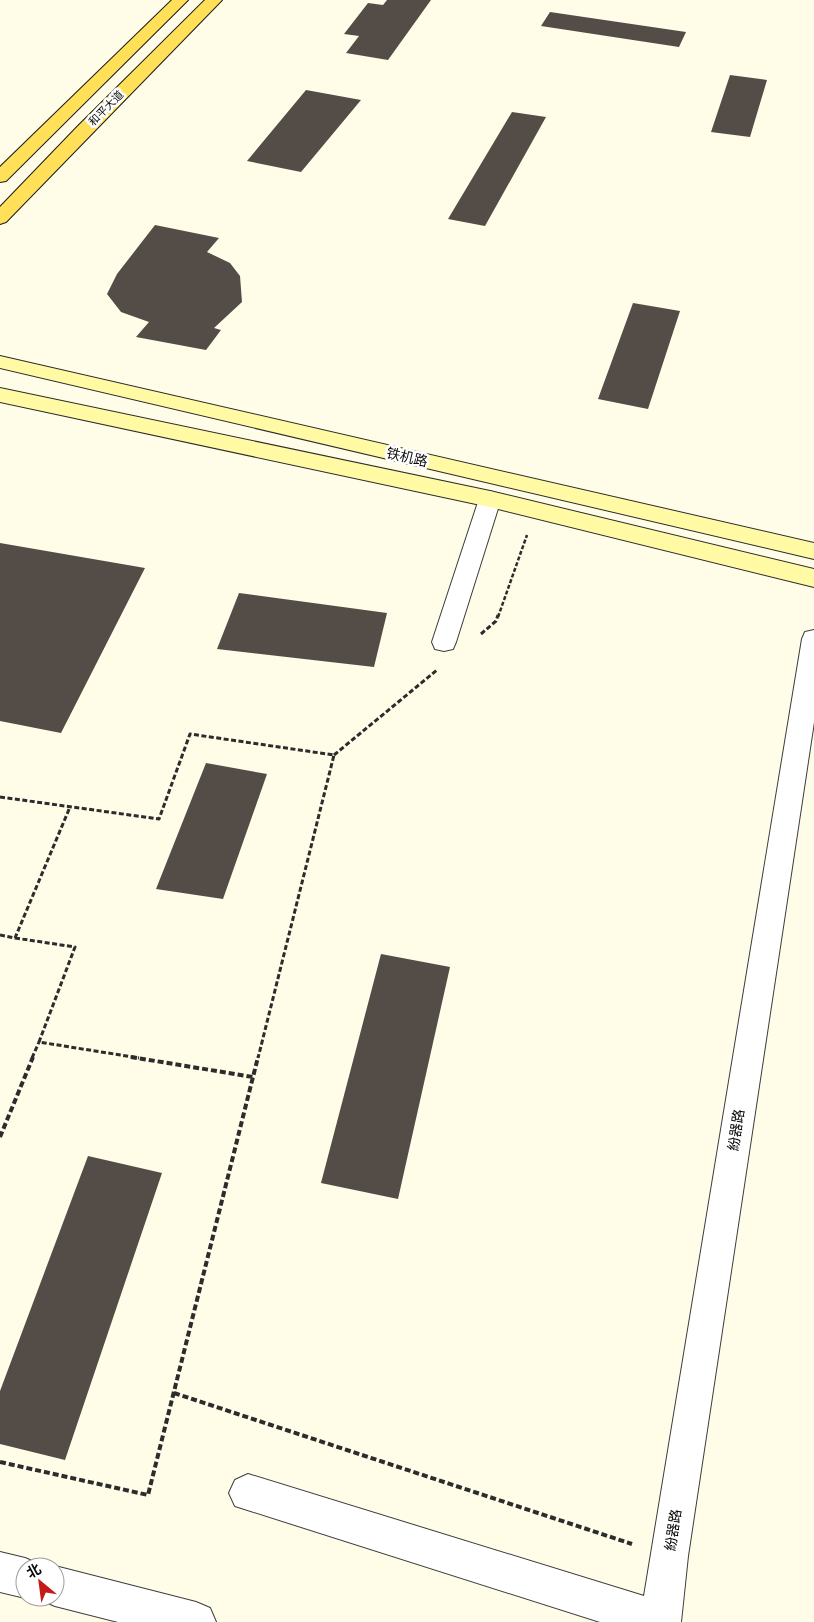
<svg xmlns="http://www.w3.org/2000/svg" width="814" height="1622" viewBox="0 0 814 1622" font-family="'Roboto Serif','Noto Sans SC',serif">
<style>
.building{fill:#544c46}
.lines{fill:none;stroke-linecap:round;stroke-linejoin:round}
.minor-casing{stroke:#3d3d3d;stroke-width:2}
.secondary-casing{stroke:#2c2c2c;stroke-width:2}
.primary-casing{stroke:#1b1b1b;stroke-width:2}
.path-far2{stroke:#2c2c2c;stroke-width:2.5;stroke-dasharray:4 2;stroke-linecap:butt}
.path-far1{stroke:#2c2c2c;stroke-width:3;stroke-dasharray:5 2.5;stroke-linecap:butt}
.path{stroke:#2c2c2c;stroke-width:4;stroke-dasharray:6 3;stroke-linecap:butt}
.minor{fill:#fff;fill-rule:evenodd}
.secondary{fill:#fffaa3;fill-rule:evenodd}
.primary{fill:#ffe058;fill-rule:evenodd}
.labels{text-anchor:middle;stroke-width:5;stroke-linejoin:round;paint-order:stroke}
.far-street-label{font-size:11px;fill:#0a0a0a;stroke:#fff}
.street-label{font-size:14px;fill:#0a0a0a;stroke:#fff}
</style>
<rect width="100%" height="100%" fill="#fffce8"/>
<path class="building" d="M387,0H431L388,60L346,53L359,36L344,34L368,3L383,5Z
M550,12L686,32L679,47L541,26Z
M730,75L767,80L750,137L711,132Z
M306,90L361,100L301,172L247,161Z
M512,112L546,117L485,226L448,219Z
M155,225L219,238L207,252L230,263L240,276L242,302L214,328L221,330L206,350L136,337L149,322L121,312L107,294L117,274Z
M633,303L680,311L648,409L598,399Z
M0,543L145,568L61,733L0,721Z
M239,593L387,613L374,667L217,649Z
M206,763L267,774L223,899L156,889Z
M381,954L450,967L398,1199L321,1183Z
M88,1156L162,1173L65,1460L0,1444V1391Z"/>
<g class="lines">
<g class="minor-casing">
<path id="minor" d="M490,491L498,494L501,499L456,642L453,649L444,651L435,649L432,642L479,499L482,494Z
M814,630V722L688,1556L681,1622H600L235,1506L229,1493L235,1480L248,1474L644,1596L802,639L805,632Z
M0,1552L25,1558L39,1564L40,1567H25V1597H27L25,1598L0,1592Z
M55,1566L196,1602L210,1608L216,1622H118L55,1606L41,1600L40,1597H55V1567H53Z"/>
</g>
<g class="secondary-casing">
<path id="secondary" d="M0,356L814,543V559L0,368Z
M0,388L490,491L814,569V587L490,507L0,402Z"/>
</g>
<g class="primary-casing">
<path id="primary" d="M172,0H188L6,181L0,182V167Z
M205,0H222L6,222L0,224V207L78,126Z"/>
</g>
<path class="path-far2" d="M498,617L527,535"/>
<path class="path-far1" d="M481,634L496,621L498,615
M334,755L437,670
M0,797L159,819L190,734L334,755L258,1058
M0,935L15,938L70,807
M15,938L75,947L39,1042L139,1058
M32,1058L39,1042"/>
<path class="path" d="M131,1057L253,1077
M0,1137L33,1057
M174,1393L632,1544
M0,1462L148,1495L258,1057"/>
<use href="#minor" class="minor"/>
<use href="#secondary" class="secondary"/>
<use href="#primary" class="primary"/>
</g>
<g class="labels">
<g class="far-street-label">
<text transform="translate(106 108) rotate(-45)" y="4">和平大道</text>
</g>
<g class="street-label">
<text transform="translate(407 457) rotate(13)" y="5">铁机路</text>
<text transform="translate(736 1130) rotate(-81)" y="5">紛器路</text>
<text transform="translate(673 1530) rotate(-81)" y="5">紛器路</text>
</g>
</g>
<g transform="translate(40 1582) rotate(331)"><circle r="24" fill="#ffffff" stroke="#9d9d9d"/>
<path d="M0-4L9 19L0 12L-9 19Z" fill="#c41a18"/>
<text y="-8" font-size="14" font-weight="bold" text-anchor="middle" fill="#0a0a0a">北</text>
</g>
</svg>
